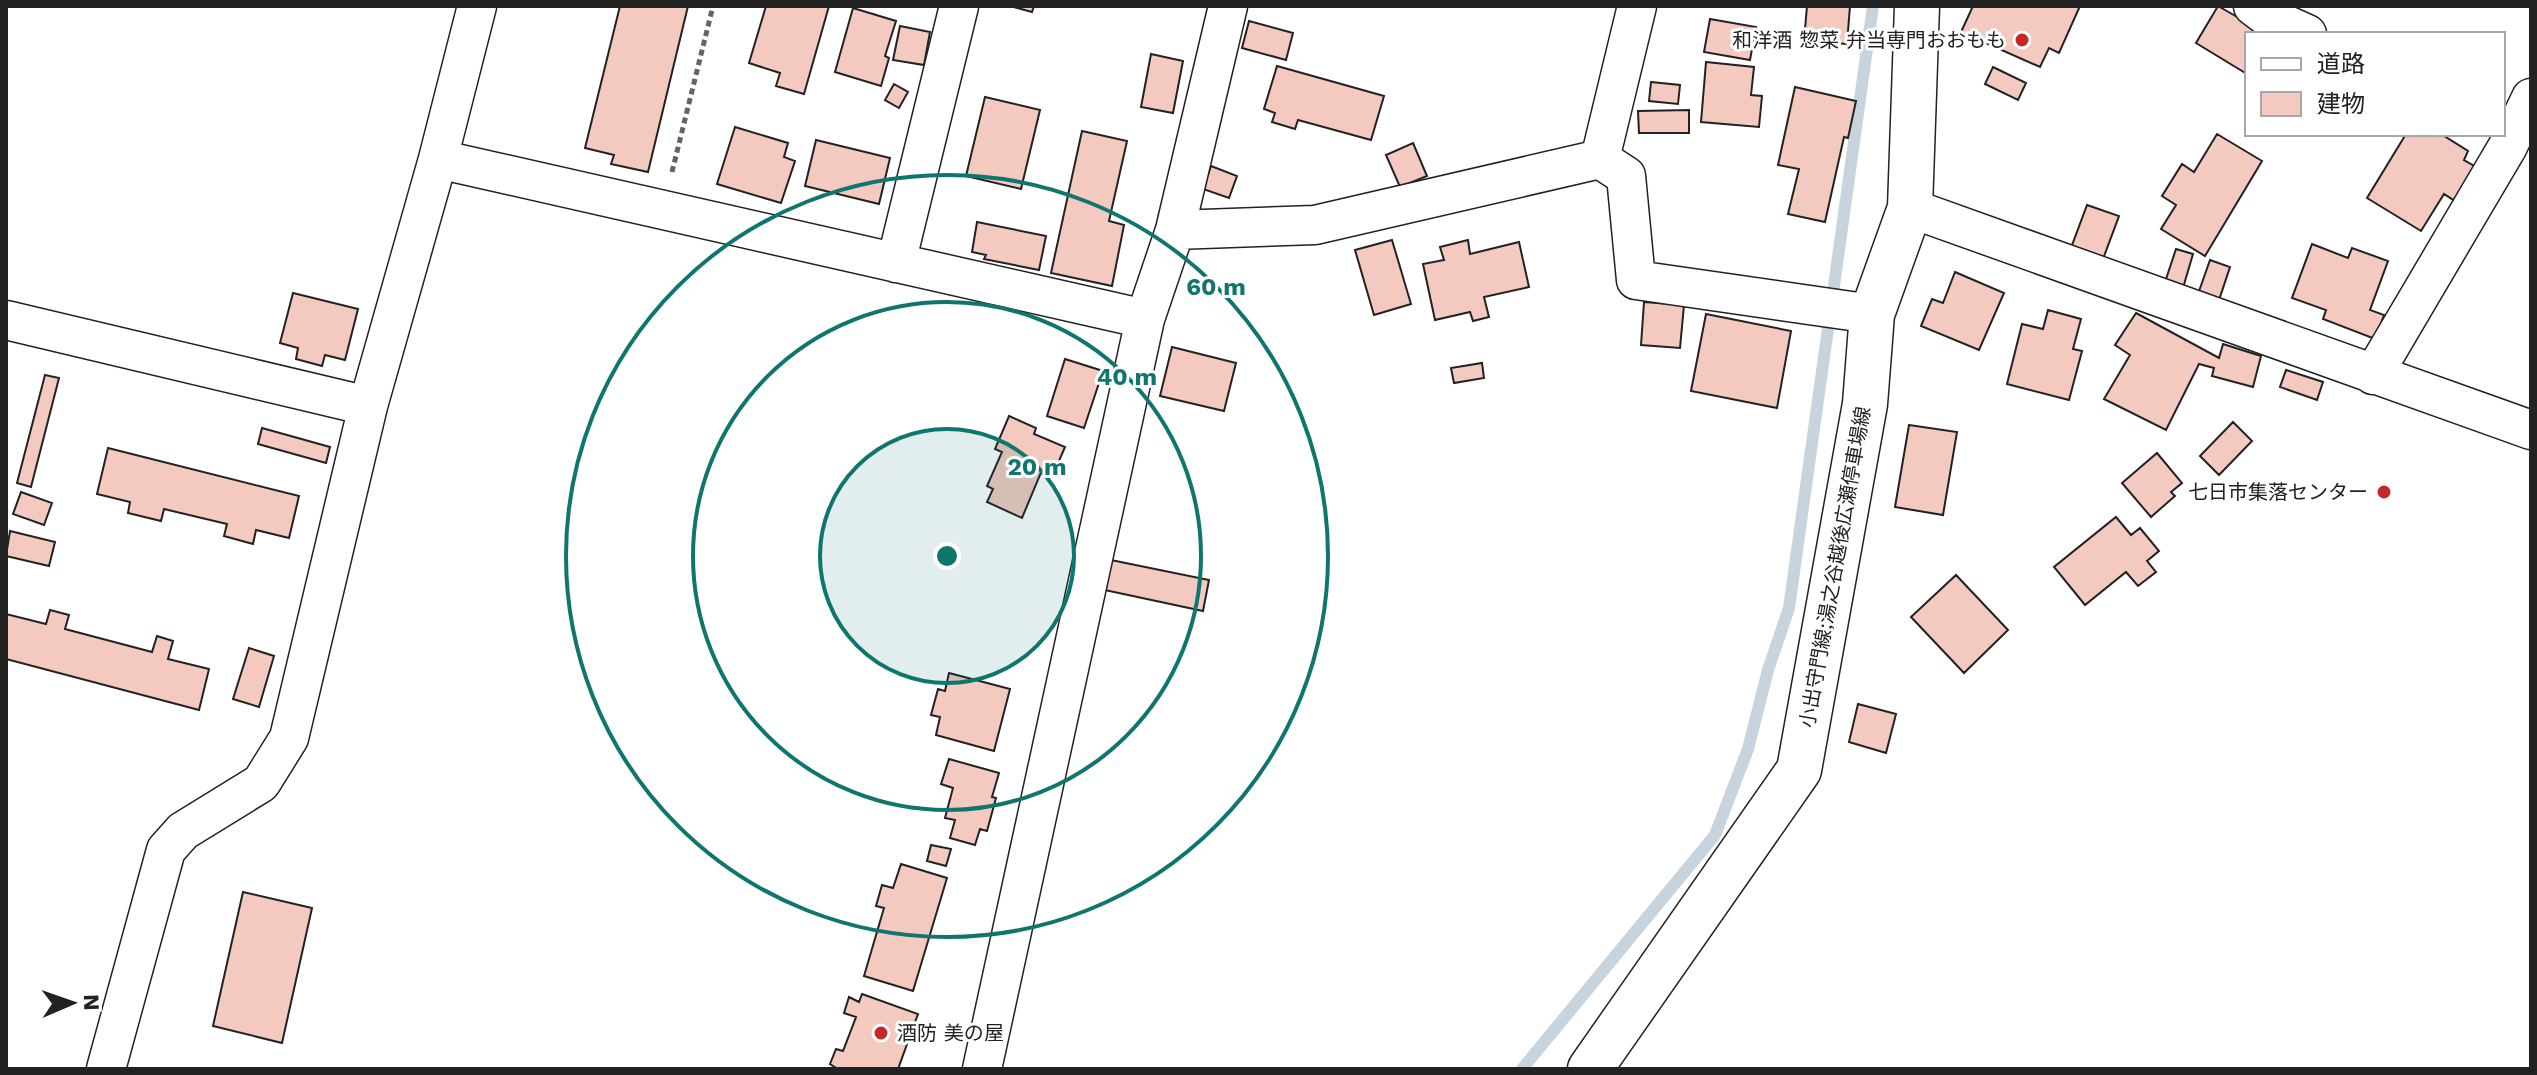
<svg xmlns="http://www.w3.org/2000/svg" width="2537" height="1075" viewBox="0 0 2537 1075" font-family="'Work Sans','Noto Sans JP',sans-serif">
<style>
.lines{fill:none;stroke-linecap:round;stroke-linejoin:round}
.stream{stroke:#c7d3dd;stroke-width:12}
.building{fill:#f3c9c0;stroke:#222;stroke-width:2}
.street-casing{stroke:#222;stroke-width:41}
.primary-casing{stroke:#222;stroke-width:47}
.path{stroke:#646464;stroke-width:5;stroke-dasharray:6 4;stroke-linecap:butt}
.street{stroke:#fff;stroke-width:38}
.primary{stroke:#fff;stroke-width:44}
.ring{fill:none;stroke:#0f766e;stroke-width:4}
.poi-dot{fill:#c62828;stroke:#fff;stroke-width:3}
.labels{text-anchor:middle;stroke-width:6;stroke-linejoin:round;paint-order:stroke}
.poi-label{font-size:20px;fill:#222;stroke:#fff;text-anchor:end}
.street-label{font-size:20px;fill:#222;stroke:#fff}
.centre{fill:#0f766e;stroke:#fff;stroke-width:4}
.ring-label{font-size:24px;text-anchor:middle;font-weight:bold;fill:#0f766e;stroke:#fff;stroke-width:6;stroke-linejoin:round;paint-order:stroke}
</style>
<rect width="100%" height="100%" fill="#fff"/>
<g class="lines">
<path class="stream" d="M1522,1069L1715,835L1748,749L1768,670L1789,608L1873,6"/>
</g>
<path class="building" d="M620,6H688L648,172L611,164L614,155L585,148Z
M766,6H829L804,94L776,86L780,73L749,63Z
M1010,6H1034L1032,12Z
M1807,6H1850L1847,44L1804,41Z
M1973,6H2080L2059,53L2049,48L2040,67L1961,32Z
M2218,6L2267,34H2247V74L2196,43Z
M853,8L896,21L885,56L889,58L881,86L835,72Z
M1710,19L1756,27L1750,60L1704,52Z
M1249,21L1293,33L1286,60L1242,48Z
M900,26L930,32L924,65L893,60Z
M1151,54L1183,61L1173,113L1141,107Z
M1706,62L1754,67L1751,95L1762,96L1759,127L1701,122Z
M1277,66L1384,96L1371,140L1298,120L1295,129L1272,122L1275,113L1264,109Z
M1993,67L2026,83L2018,100L1985,84Z
M1651,82L1680,85L1678,104L1649,101Z
M894,84L908,92L899,108L885,100Z
M1795,87L1856,101L1848,138L1844,137L1825,222L1788,214L1799,169L1778,165Z
M985,97L1040,110L1021,189L966,176Z
M1689,110V133H1639L1638,111Z
M735,127L788,143L784,157L795,161L781,203L717,184Z
M1082,131L1127,141L1109,221L1124,225L1112,286L1051,273Z
M2217,134L2262,161L2205,256L2161,229L2176,205L2162,196L2182,164L2194,172Z
M2406,134H2441L2468,151L2464,160L2476,167L2455,201L2444,194L2421,231L2367,198Z
M816,140L890,158L879,204L805,186Z
M1413,143L1427,176L1400,187L1386,155Z
M1211,166L1237,176L1229,198L1203,189Z
M2087,205L2119,216L2103,259L2071,248Z
M977,222L1046,236L1039,270L984,259L986,255L972,252Z
M1392,240L1411,304L1374,315L1355,250Z
M1468,240L1470,254L1519,242L1529,287L1484,297L1489,317L1473,321L1470,312L1435,320L1423,264L1444,260L1440,247Z
M2312,244L2348,258L2352,248L2388,261L2370,310L2384,315L2375,339L2323,319L2326,310L2292,298Z
M2176,249L2193,254L2183,288L2165,282Z
M2210,260L2230,267L2219,300L2198,294Z
M1955,272L2004,293L1979,350L1921,326L1932,299L1943,303Z
M293,293L358,309L345,360L325,355L322,366L296,359L298,348L280,343Z
M1644,302L1684,305L1680,348L1641,345Z
M2048,310L2081,319L2073,349L2082,351L2069,400L2007,384L2022,324L2043,329Z
M2136,313L2219,358L2223,344L2261,356L2253,387L2212,376L2214,368L2199,364L2166,430L2104,399L2130,355L2115,345Z
M1706,314L1791,331L1777,408L1691,391Z
M1172,347L1236,363L1224,411L1160,396Z
M1065,359L1103,371L1084,428L1047,416Z
M1482,363L1484,378L1454,383L1451,368Z
M2286,370L2323,382L2317,400L2280,387Z
M45,375L59,378L31,487L17,483Z
M1009,416L1036,428L1034,434L1065,447L1053,475L1042,470L1022,518L987,502L993,489L987,486L1002,452L995,449Z
M2233,422L2252,441L2219,475L2200,456Z
M1909,425L1957,432L1943,515L1895,507Z
M262,428L330,447L326,463L258,444Z
M108,448L299,496L289,538L256,530L253,544L224,536L227,524L164,509L161,521L128,513L130,502L97,494Z
M2157,453L2182,483L2171,492L2175,496L2151,517L2122,483Z
M21,492L52,503L44,525L13,514Z
M2116,517L2131,535L2140,528L2159,551L2147,561L2156,572L2138,586L2126,572L2085,605L2054,567Z
M10,531L55,542L49,566L6,556Z
M1106,559L1209,580L1203,611L1100,589Z
M1956,575L2008,630L1964,673L1911,617Z
M50,610L69,615L65,629L152,652L157,636L173,641L168,659L209,669L199,710L6,659V614L46,624Z
M249,648L274,656L259,707L233,699Z
M949,673L1010,689L994,751L936,735L940,717L931,715L938,689L945,691Z
M1858,704L1896,714L1886,753L1849,742Z
M949,759L999,773L992,797L996,798L987,831L980,829L975,845L950,838L955,820L945,818L953,788L941,784Z
M931,845L951,849L946,866L927,861Z
M901,864L947,878L913,991L864,976L884,908L876,906L882,885L893,888Z
M243,892L312,908L282,1043L213,1026Z
M862,994L918,1014L898,1069H838L830,1064L836,1049L843,1051L856,1017L844,1013L849,997L859,1002Z"/>
<g class="lines">
<g class="street-casing">
<path id="street" d="M2253,6L2265,15L2307,34
M438,159L1145,319
M1600,159L1626,176L1636,280L1872,314
M1910,208L2531,430
M1175,230L1315,225L1600,159L1637,6
M896,263L959,6
M6,320L368,406
M2373,375L2508,146L2531,98
M106,1069L166,850L183,831L261,783L289,738L368,406L438,159L477,6
M982,1069L1145,319L1175,230L1228,6"/>
</g>
<g class="primary-casing">
<path id="primary" d="M1590,1069L1799,770L1865,404L1872,314L1910,208L1917,6"/>
</g>
<path class="path" d="M672,172L713,6"/>
<use href="#street" class="street"/>
<use href="#primary" class="primary"/>
</g>
<circle cx="947" cy="556" r="127" fill="#0f766e" fill-opacity=".12"/>
<g class="ring">
<circle cx="947" cy="556" r="127"/>
<circle cx="947" cy="556" r="254"/>
<circle cx="947" cy="556" r="381"/>
</g>
<g class="poi-dot">
<circle cx="2022" cy="40" r="8"/>
<circle cx="2384" cy="492" r="8"/>
<circle cx="881" cy="1033" r="8"/>
</g>
<g class="labels">
<g class="poi-label">
<text x="2006" y="47">和洋酒 惣菜 弁当専門おおもも</text>
<text x="2368" y="499">七日市集落センター</text>
<text x="897" y="1040" text-anchor="start">酒防 美の屋</text>
</g>
<g class="street-label">
<text transform="translate(1835 567) rotate(-80)" y="7">小出守門線;湯之谷越後広瀬停車場線</text>
</g>
</g>
<circle cx="947" cy="556" r="12" class="centre"/>
<g class="ring-label">
<text x="1216" y="295">60 m</text>
<text x="1127" y="385">40 m</text>
<text x="1037" y="475">20 m</text>
</g>
<rect width="2537" height="1075" fill="none" stroke="#222222" stroke-width="16"/>
<rect x="2245" y="32" width="260" height="104" fill="#ffffff" stroke="#a7a7a7" stroke-width="2"/>
<rect x="2261" y="58" width="40" height="12" fill="#ffffff" stroke="#a7a7a7" stroke-width="2"/>
<text x="2317" y="72" font-size="24" fill="#222222">道路</text>
<rect x="2261" y="92" width="40" height="24" fill="#f3c9c0" stroke="#a7a7a7" stroke-width="2"/>
<text x="2317" y="112" font-size="24" fill="#222222">建物</text>
<g transform="translate(72 1003) rotate(88)" stroke="#ffffff" stroke-width="6" paint-order="stroke">
<path d="M0-6L14 30L0 20L-14 30Z" fill="#222222"/>
<text y="-12" font-size="22" font-weight="bold" text-anchor="middle" fill="#222222">N</text>
</g>
</svg>
